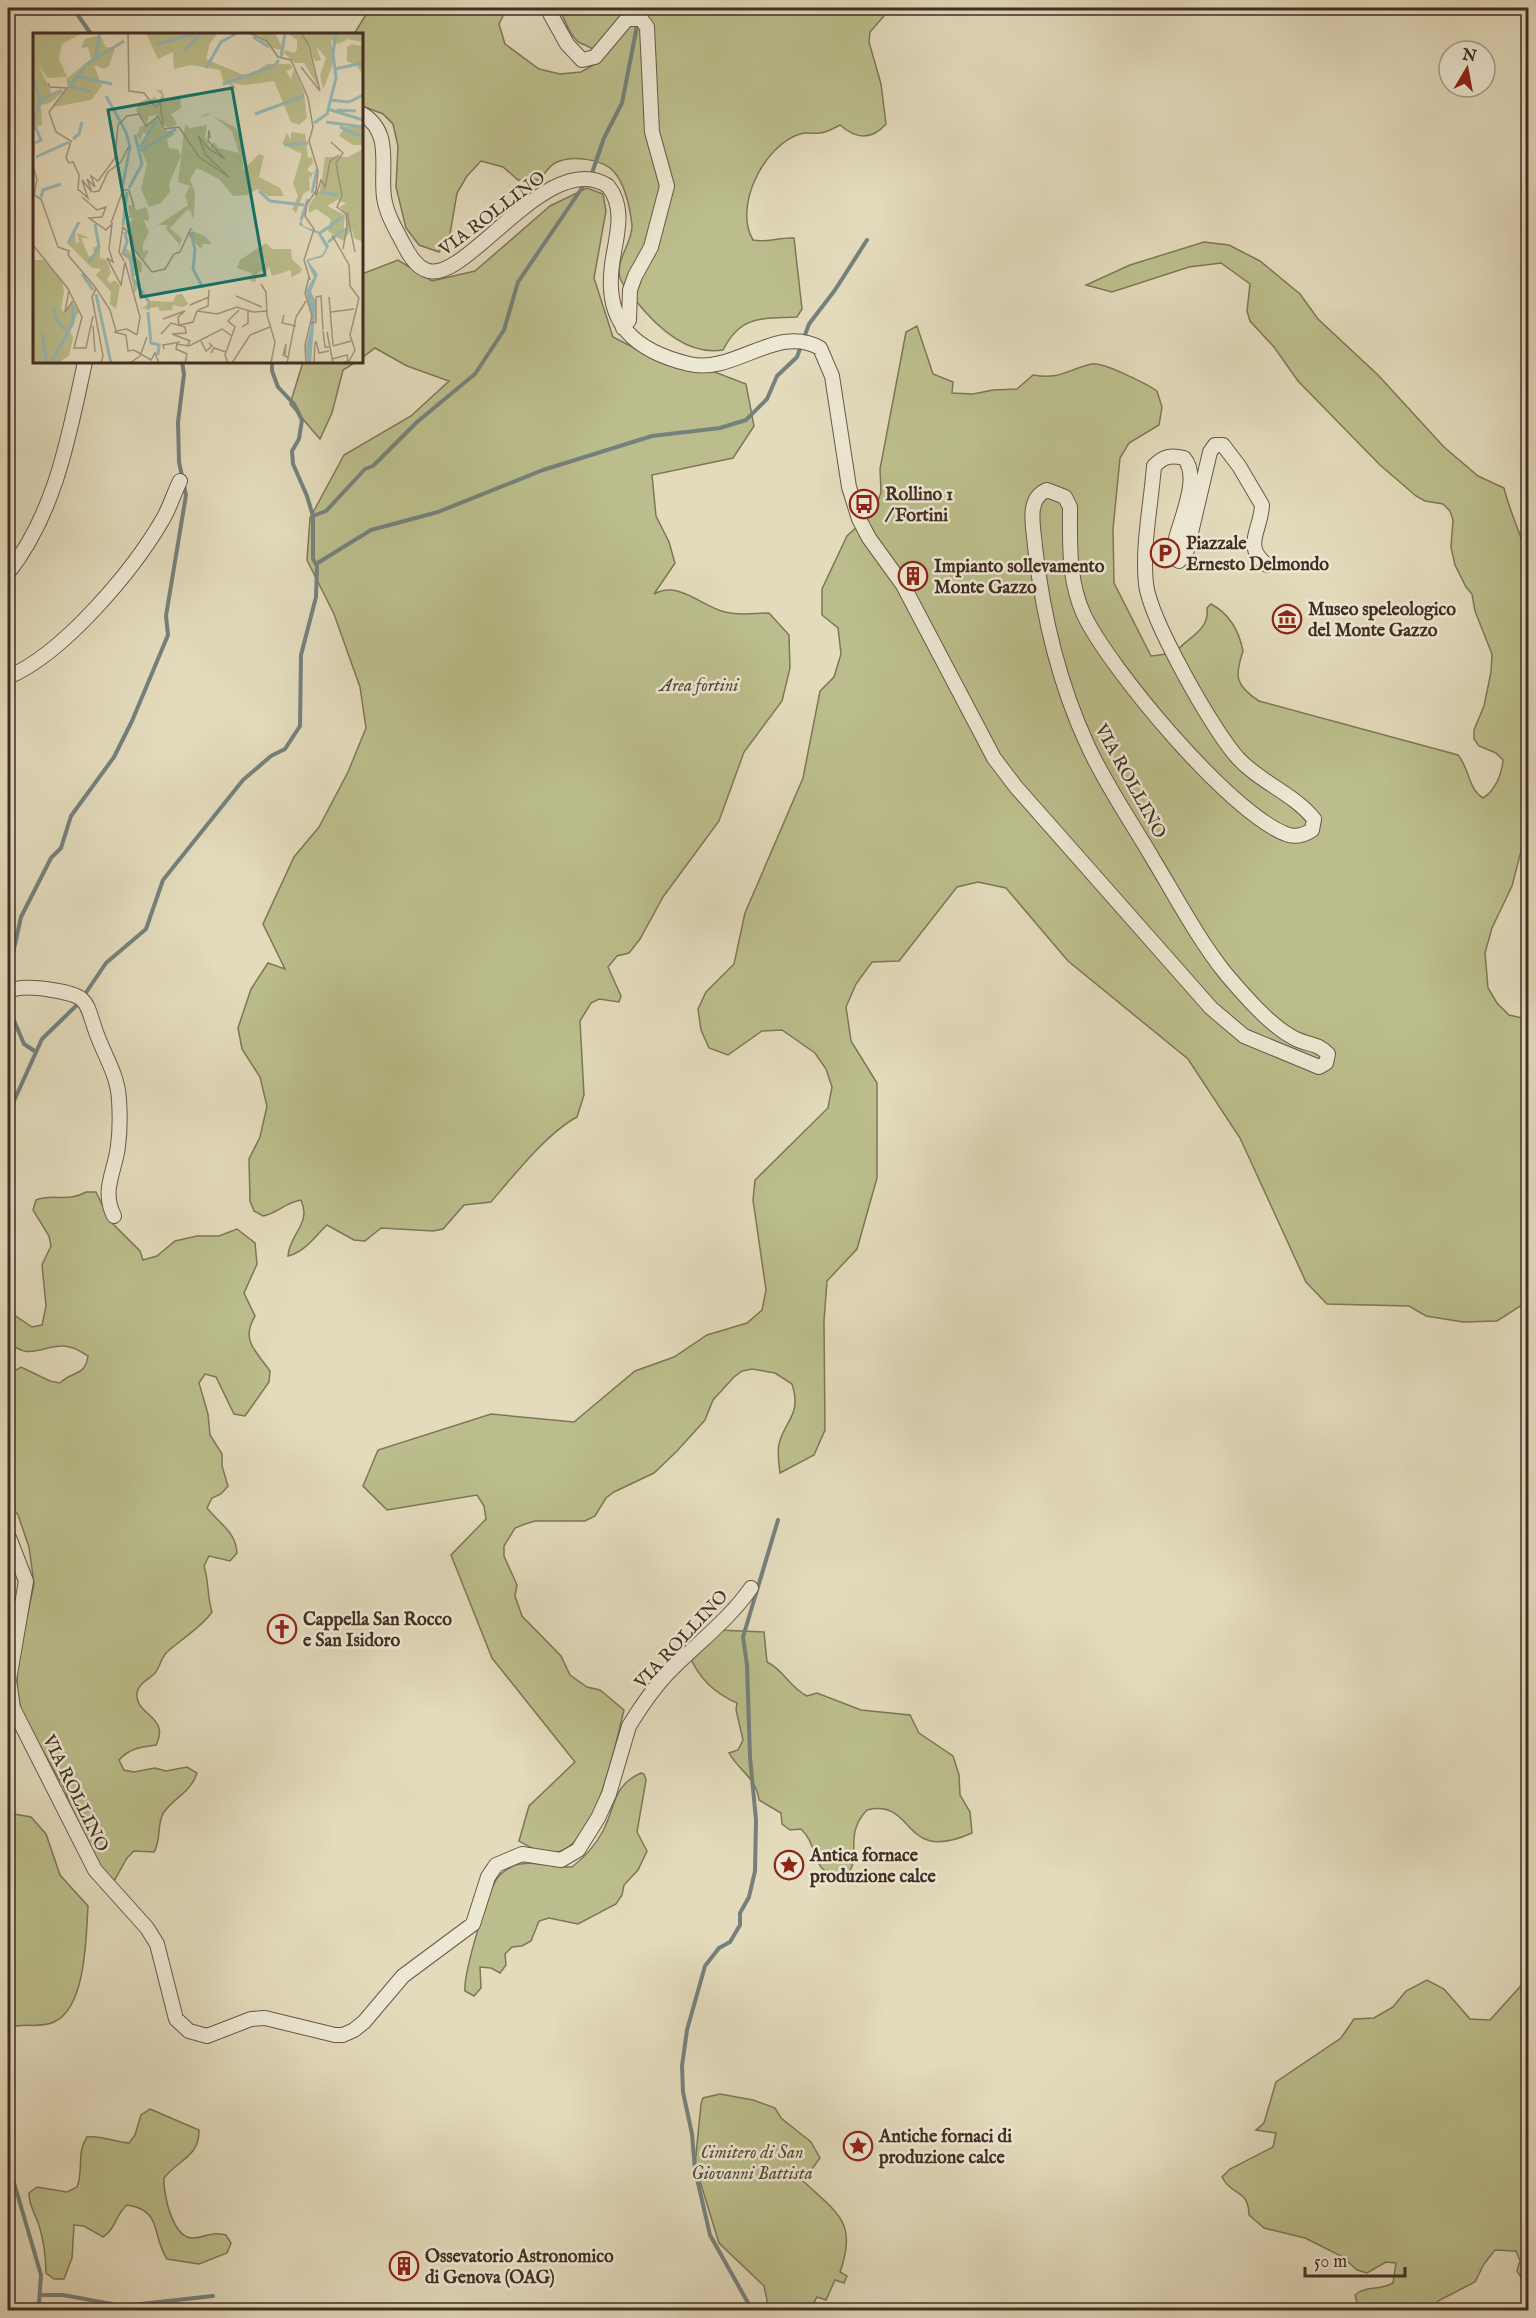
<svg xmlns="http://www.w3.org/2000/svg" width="1536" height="2318" viewBox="0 0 1536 2318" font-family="'IM FELL English',serif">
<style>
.green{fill:#bbbe8c;stroke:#7e7658;stroke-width:1.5}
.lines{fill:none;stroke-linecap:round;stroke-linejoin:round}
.stream{stroke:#75817d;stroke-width:4}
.street-casing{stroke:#6a584a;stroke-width:16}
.street{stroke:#ede8d3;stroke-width:14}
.labels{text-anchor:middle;stroke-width:5;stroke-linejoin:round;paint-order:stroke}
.street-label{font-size:18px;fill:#422d24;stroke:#ede8d3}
.poi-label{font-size:18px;font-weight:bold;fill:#422d24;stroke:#ede8d3;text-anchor:start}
.park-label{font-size:18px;font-style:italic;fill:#5a4a39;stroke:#ede8d3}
.inset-river{fill:none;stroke:#97b9b8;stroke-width:3}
.inset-road{fill:none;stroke:#a3957f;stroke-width:1.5}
.view{fill:#0f766e;fill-opacity:0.15;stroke:#0f766e;stroke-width:3}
.inset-edge{fill:none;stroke:#422d24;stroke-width:3}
</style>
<rect width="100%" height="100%" fill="#e3dbbc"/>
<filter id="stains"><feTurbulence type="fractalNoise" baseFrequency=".00333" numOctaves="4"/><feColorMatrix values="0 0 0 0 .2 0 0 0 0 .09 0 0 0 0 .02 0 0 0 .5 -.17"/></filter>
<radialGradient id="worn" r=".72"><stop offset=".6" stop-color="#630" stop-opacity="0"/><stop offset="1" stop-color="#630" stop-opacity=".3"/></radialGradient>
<path class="green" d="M370,8H507L499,24L505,44L539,69L560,74L581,72L595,64L598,53C591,46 588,47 580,43C570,37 564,18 559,8H615L619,13L629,12L630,8H885L884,16L870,32L869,42L881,84L886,124C872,140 856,139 840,125C834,128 826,133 819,133C812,134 807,132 800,134C764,145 733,207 753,240C767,243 779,237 794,238L802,309L797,317C760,319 741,315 723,350C687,356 656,326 636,301C630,294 623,287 620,278C615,259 633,243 632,225C630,209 625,185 615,173C603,158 571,155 555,163C549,166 544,175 539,180H518L503,167L481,161L467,176L457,193L450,234L439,252L419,245L406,228L396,187L398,146L393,124L383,114L362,106V34H354Z
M587,188L603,194L606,211L594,278L613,337L663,363L712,371L746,384L754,426L733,458L652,475L656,516L669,542L675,563L654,594C679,580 702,607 725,612C740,616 754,613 769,613L789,635L790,668L782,701L744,752L719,821L663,897L640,939L629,953L617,956L608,967L621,996L619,1002L599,999L591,1003L580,1021L584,1095L577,1117C547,1133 513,1176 491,1202L464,1205L443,1229L433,1231L381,1228L365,1241L354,1240L327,1225C314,1237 305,1252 288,1256C289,1234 312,1224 301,1200C286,1202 278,1213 263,1216L254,1211L250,1201L249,1159L260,1137L267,1106L260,1077L242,1049L238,1028L251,989L268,963L285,969L263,924L294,857L319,827L348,772L366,728L360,687L334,614L307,560L310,518L344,455L411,416L449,381L407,366L375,348L362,358V274L398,260L432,281L475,271L550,206Z
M1204,242L1229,245L1260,261L1300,294L1318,319L1378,375L1444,447L1478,476L1504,488C1510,513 1522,536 1528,560V824L1512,886L1492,928L1485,953L1488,988L1497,1003L1509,1015L1522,1018L1528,1013V1301L1497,1321L1463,1322L1426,1316L1409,1306L1327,1304L1306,1282L1240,1138L1188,1059L1068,961L1006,888L978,882L957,887L899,961L872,962L856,984L846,1007L851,1041L877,1083V1178L857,1249L827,1281L824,1321L825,1430L814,1455L780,1473C779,1464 777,1453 779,1444C785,1420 802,1415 792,1384L775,1373L752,1369L742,1371L734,1377L713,1400L705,1420L677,1451L654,1473L614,1492L606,1498L595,1516L585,1521H535L525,1524L515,1528L504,1546V1556L517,1585L515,1596L522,1616L561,1656L570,1675L587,1687L600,1690L624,1710C615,1745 597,1842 558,1852C544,1856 531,1848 519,1841L529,1806L575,1762L492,1658L451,1555L486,1519L484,1506L477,1495L387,1510L363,1486L378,1450L491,1414L574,1422L635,1371L674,1357L707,1335L747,1323L762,1310L766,1290L753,1200L755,1180L828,1108L832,1087L826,1069L815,1053L782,1030L762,1031L728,1055L709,1048L701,1030L698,1009L706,992L734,964L745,913L803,778L820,691L834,677L841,654L838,628L822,615V589L847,536L875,510L881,492L880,469L906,332L917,326L933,374L953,382L952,393L973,394L993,390L1017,389L1033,375C1061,380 1068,369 1092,364C1103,362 1147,384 1157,391L1162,407L1159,425L1129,443L1120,458L1113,529L1114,583L1151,656L1175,653C1187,637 1210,631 1207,608L1211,604C1230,614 1239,631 1243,651C1235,675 1234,685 1259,701L1458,755C1469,767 1468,789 1483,798C1495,791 1502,774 1503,760L1496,753L1479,746L1474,739V730L1484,706L1491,672L1492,654L1475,611L1472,594L1466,587L1455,565L1451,547L1453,520L1450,511L1443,504L1425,501L1416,496L1380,465L1298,381L1274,347L1250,321L1247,311L1250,284L1221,263L1189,267L1112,292L1086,285L1130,265Z
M303,362H356L343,370L332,413L320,439L290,404Z
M86,1192H96L110,1221L140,1251L143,1260L157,1256L175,1241L197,1236H219L237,1229L255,1243L257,1264L244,1293L255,1316C240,1341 257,1352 270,1371L269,1382L245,1416L234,1414L216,1377L205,1374L199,1383L208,1414L210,1435L222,1454V1466L228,1486L221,1494L212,1498L207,1508C219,1523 236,1532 237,1553L230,1561L209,1556L204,1566C209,1581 207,1596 212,1612C201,1628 181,1639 167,1652C161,1658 160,1667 155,1673C149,1680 139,1682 137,1693C134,1715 171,1716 156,1745C141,1747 130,1748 119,1760L124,1770L134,1772L155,1768L166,1771L187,1767L197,1773C191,1792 175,1797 164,1812C156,1824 162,1839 154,1852L134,1851L127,1858L113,1883L94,1860L85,1844L64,1788L24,1718L17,1695V1664L34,1584L29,1547L18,1515L8,1502V1381L11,1373L21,1367L50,1381L60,1383C73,1370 85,1377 88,1356C80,1351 71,1345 61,1346C43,1346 26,1362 8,1340V1311L32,1327L42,1325L46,1306L42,1265L51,1246L49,1236L33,1210L36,1200C53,1193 68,1203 86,1192Z
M719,1630L764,1632L767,1662C784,1670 790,1688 807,1696L817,1693L861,1710L910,1715L919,1733L953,1756L959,1775L960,1795L970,1812L972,1833C900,1865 917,1798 867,1810C842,1836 864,1857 845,1878C808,1874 821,1848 801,1829L790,1830L782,1824L781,1813L759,1800C756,1777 739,1771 729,1753L738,1750L743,1740L736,1710L737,1703C716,1694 699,1678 690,1657Z
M641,1773L644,1774L646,1780L637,1832L647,1851L638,1870L624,1885L622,1895L616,1904L578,1924L549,1918L539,1921L531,1941L522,1946L512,1947L505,1954L506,1965L500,1973L491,1968L480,1967L481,1988L474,1996L465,1991C463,1975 488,1890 498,1877C502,1872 507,1869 513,1866C530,1859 554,1868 572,1867C585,1857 595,1846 603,1831C616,1806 612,1786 641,1773Z
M8,1813L31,1817L46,1834L60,1875L88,1906C86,1938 86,2008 54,2022C39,2029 22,2022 8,2028Z
M1528,1978V2281L1522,2279L1517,2271L1520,2261L1516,2251L1495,2250L1484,2264L1475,2282L1438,2301L1434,2310H1359L1355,2295C1367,2285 1380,2291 1393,2283L1396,2263L1386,2262L1367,2273L1357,2270L1343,2257L1305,2238L1264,2228L1249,2215C1249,2189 1231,2196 1222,2177L1230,2169L1273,2147L1276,2133L1256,2130L1264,2123L1276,2082L1341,2038L1354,2019L1374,2018L1393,2007L1406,1991L1427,1980L1444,1989L1470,2019L1490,2020Z
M720,2094L753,2100L775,2108L781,2118L811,2142L820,2158L803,2181C837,2213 858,2222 840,2272L847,2276L844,2283L835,2280L826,2300L817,2297L810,2310H769L764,2286L719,2243L695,2165L701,2104L703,2098Z
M150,2109L199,2130C200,2156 178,2160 164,2178C163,2194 173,2239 193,2238C206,2238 208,2231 226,2235L231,2243L227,2253L199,2264L167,2259C151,2235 163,2210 127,2205C115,2215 116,2229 103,2237L84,2226L74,2225L72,2258L64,2279H54L46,2273C46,2257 43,2235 37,2220C33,2210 29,2204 29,2193L37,2187L67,2192L77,2187C84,2170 76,2153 87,2137C101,2135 114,2142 129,2143L135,2135L141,2115Z"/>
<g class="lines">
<path class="stream" d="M73,8L91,34
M591,176L604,138L622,103L637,26
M313,516L326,511L365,469L373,466L417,422L475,374L504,330L518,282L586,182
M316,564L371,530L438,512L543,470L652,436L720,428L746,420L767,399L777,376L797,357L809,324L835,290L867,240
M8,976L21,917L51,858L61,848L71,816L114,757L132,721L168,635L166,616L186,495L179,462L178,422L184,374L182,362
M83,997L106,963L146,929L163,880L243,780L271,756L285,749L300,726L301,655L316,597L317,566L313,559V516L307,496L293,464L292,451L299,439L302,420L294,404L278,387L272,371V362
M8,1006L24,1044L36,1052
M8,1114L42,1039L79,1003
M8,2162L41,2275L39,2303L43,2310
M40,2295H63L123,2306L213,2296
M752,2310L710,2235L695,2170L692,2134L683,2092L682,2066L687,2030L705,1966L719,1948L730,1942L740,1925V1913L749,1897L755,1871L756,1820L750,1757L747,1665L743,1637L778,1520"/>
<g class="street-casing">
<path id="street" d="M547,8L567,44L582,60L595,57L627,19H641L647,27L652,132L667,186L651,247L635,276L630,290L629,320L623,328
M362,114C393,132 380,167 384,197C386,213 395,228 403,243C408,253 415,266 426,270C464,288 548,146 608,186C627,209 615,240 612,265C604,324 635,351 689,364C734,375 777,323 820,348L832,376L849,487L859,519L869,538L903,585L994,758L1016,787L1211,1008L1244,1036L1319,1067L1326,1063L1328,1054C1318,1043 1308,1045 1296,1039C1272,1028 1243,994 1226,974C1198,939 1176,897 1153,859C1131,821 1105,784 1087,744C1058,681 1043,616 1035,547C1034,528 1025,499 1047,490L1065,497L1070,507C1070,544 1068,580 1084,615C1110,669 1230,813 1286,834C1295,838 1304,835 1312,830L1314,819C1293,793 1259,782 1237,757C1212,729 1150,619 1146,584C1142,546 1151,505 1154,466C1164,456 1171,455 1184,458C1203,480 1175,528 1172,556L1179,561L1186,554L1210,452L1215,445H1223L1239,466L1262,505C1261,531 1242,546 1267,565
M8,573C56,512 69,435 85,362
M8,677C63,654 133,571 163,519C170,507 174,493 180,481
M8,992C18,985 40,988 52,990C89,996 85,1000 96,1032C104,1055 118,1075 119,1100C120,1115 120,1131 118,1146C115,1172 101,1190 114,1216
M8,1535L26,1581L9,1680L13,1708L95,1870L147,1928L157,1944L176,2019L189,2031L207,2036L251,2019L265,2018L335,2035H343L354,2030L364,2022L403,1976L473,1924L488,1877L496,1865L522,1854L561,1860L578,1850L598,1818L609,1794L629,1726C640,1708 653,1689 667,1674C695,1645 728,1621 751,1588"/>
</g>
<use href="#street" class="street"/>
</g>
<defs>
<g id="bus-ring" transform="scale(1.5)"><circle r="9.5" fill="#ede8d3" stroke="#8f2418" stroke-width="1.5"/><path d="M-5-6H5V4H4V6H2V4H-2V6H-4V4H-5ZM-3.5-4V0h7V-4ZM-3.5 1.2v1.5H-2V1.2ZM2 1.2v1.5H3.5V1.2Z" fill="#8f2418"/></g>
<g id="parking-ring" transform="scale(1.5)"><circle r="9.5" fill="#ede8d3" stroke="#8f2418" stroke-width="1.5"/><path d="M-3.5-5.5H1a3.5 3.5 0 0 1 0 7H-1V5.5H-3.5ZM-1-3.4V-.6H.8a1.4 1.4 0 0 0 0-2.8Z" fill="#8f2418"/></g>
<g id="building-ring" transform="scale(1.5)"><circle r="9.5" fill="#ede8d3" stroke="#8f2418" stroke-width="1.5"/><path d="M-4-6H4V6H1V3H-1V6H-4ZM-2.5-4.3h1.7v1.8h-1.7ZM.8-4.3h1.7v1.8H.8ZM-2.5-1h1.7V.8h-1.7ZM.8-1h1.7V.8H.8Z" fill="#8f2418"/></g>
<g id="museum-ring" transform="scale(1.5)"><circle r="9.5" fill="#ede8d3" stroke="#8f2418" stroke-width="1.5"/><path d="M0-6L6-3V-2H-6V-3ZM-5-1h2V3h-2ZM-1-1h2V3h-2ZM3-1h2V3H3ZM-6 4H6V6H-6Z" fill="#8f2418"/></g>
<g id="church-ring" transform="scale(1.5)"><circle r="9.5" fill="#ede8d3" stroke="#8f2418" stroke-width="1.5"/><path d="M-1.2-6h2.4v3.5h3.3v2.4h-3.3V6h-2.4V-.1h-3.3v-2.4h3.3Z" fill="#8f2418"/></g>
<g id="sight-ring" transform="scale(1.5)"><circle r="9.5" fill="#ede8d3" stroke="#8f2418" stroke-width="1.5"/><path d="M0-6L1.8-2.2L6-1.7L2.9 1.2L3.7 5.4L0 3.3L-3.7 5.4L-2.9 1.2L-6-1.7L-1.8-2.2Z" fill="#8f2418"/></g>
</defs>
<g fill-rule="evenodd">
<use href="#bus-ring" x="864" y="504"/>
<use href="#parking-ring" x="1165" y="553"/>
<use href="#building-ring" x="913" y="576"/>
<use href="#museum-ring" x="1287" y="619"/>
<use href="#church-ring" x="282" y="1629"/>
<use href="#sight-ring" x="789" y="1865"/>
<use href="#sight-ring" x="858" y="2146"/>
<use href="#building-ring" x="404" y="2266"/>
</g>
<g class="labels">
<g class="street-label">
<text transform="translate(492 213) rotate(-37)" y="6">VIA ROLLINO</text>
<text transform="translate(1131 781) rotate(61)" y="6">VIA ROLLINO</text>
<text transform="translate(681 1639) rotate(-47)" y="6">VIA ROLLINO</text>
<text transform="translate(76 1793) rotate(64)" y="6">VIA ROLLINO</text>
</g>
<g class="poi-label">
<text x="885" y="500">Rollino 1<tspan x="885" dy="21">/ Fortini</tspan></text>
<text x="1186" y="549">Piazzale<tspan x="1186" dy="21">Ernesto Delmondo</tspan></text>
<text x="934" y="572">Impianto sollevamento<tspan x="934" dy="21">Monte Gazzo</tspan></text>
<text x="1308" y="615">Museo speleologico<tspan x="1308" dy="21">del Monte Gazzo</tspan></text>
<text x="303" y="1625">Cappella San Rocco<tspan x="303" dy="21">e San Isidoro</tspan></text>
<text x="810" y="1861">Antica fornace<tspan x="810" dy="21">produzione calce</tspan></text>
<text x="879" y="2142">Antiche fornaci di<tspan x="879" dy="21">produzione calce</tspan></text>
<text x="425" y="2262">Ossevatorio Astronomico<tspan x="425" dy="21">di Genova (OAG)</tspan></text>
</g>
<g class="park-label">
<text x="699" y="691">Area fortini</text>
<text x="752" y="2158">Cimitero di San<tspan x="752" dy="21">Giovanni Battista</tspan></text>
</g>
</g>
<g transform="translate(33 33)">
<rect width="330" height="330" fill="#e3dbbc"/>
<path d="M0,0H49L29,11L26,26L34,44L15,45L5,32L18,58L17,64L31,58L17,70L8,72L9,92L0,94ZM113,0H185L177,10L173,26L208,41L218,42L234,31H257L260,35L253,38L258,46L261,36L271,60L274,85L266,92L258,89L241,48L212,52L199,50L205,57L190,48L187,37L158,32L141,36L140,19L125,26ZM219,0H242L250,17L240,15ZM254,0H267L274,11L286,55L271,30H262L251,20L252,17L261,20L264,16V7ZM269,0H330V42L324,33L314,28V14L319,11L327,13L329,9L315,6L305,11L298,7L301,29L290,56L287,42L293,25L283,13L288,27L282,28ZM67,2L73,14L82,15L76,33L71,36L61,32L69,53L58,67L20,74L35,54L33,46L58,26L55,14L48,15L52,6ZM123,57H129L132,66L147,62L148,75L138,81L144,91L138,95L131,93L126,82L116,83L114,91L103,78L106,70L114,66L121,75L117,66L122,64L125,69L129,62ZM175,80L203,95L209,108L210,137L226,121L231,123L226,144L247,155L251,163H235L225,156L214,162L200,163L186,146L164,135L157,146L162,160L161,183L159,185L158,178L154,177L137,195L149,206L144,219L146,211L133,196L135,192H125L155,172L152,162L157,153L145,149L152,91L157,95L174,92L172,104L177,114L181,109L186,115L206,120L199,98L178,81L166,85ZM127,85L129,96L142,101L134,106L136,115L145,116L148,123L136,151L137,159L128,170L116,174L108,156L114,131L107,114L116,102L110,100L107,108L104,102L107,94ZM312,94H330V112H320L306,103ZM258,99L272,101L275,125L279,124L280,129L274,137L279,140L282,136L278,145L276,142L277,157L270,161L263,180L259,176L265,163L260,150L269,121L249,111L254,100L258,107ZM330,116V209L321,205L319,196L310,208L295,198L298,186L283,176L276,180V172L287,157L292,124H315ZM304,167L313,170L307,174L313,181V194L310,199L312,182L294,173ZM99,172L104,177L113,174L116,184L115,188L110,186L116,199L110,211V218L116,217L111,227L101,215L93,192L101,186L93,184L97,183L95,173ZM42,197L43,211L46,208L44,200L56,205H48L56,224L61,221L60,215L67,212V225L74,227L78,240L74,246L77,250L82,247L87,253L83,276L77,271L78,259L63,242L68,236L59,235L34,210ZM159,198L172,203L179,211H170L168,216L154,201ZM233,210L239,216H258L259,226L269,236L267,240L258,244V237L239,243L236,233L233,239L227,238L223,242V249L217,248L219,240L204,235L207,227ZM93,215L109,230V238L100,244L104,256L101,260L97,228L88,221ZM0,227H11L29,247L31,259L28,276L31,279L39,268L46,278L37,297L40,305L36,323L25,330H0ZM149,261L155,271L150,274L140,272L139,277L127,278L125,274L108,276L119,268L140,269L143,262Z" fill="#bbbe8c" fill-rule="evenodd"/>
<path d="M268,186L270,193L287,199L296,213L290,224L275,228L285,241L278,259L283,269L278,330H274L273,314L279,287L273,258L281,244L273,227L289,222L293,215L285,201L266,192Z" fill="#97b9b8"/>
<path class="inset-river" d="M220,4L236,14M124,11L165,0M152,17L169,0M248,24L252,0M62,25L67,0M173,35L188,9L204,0M302,36L330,30M45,44L79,51M0,46L7,67L1,91L8,107L2,110M190,51L241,33L246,27M38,53L58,59M36,54L54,31L91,8M73,63L93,99L97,114L89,156M7,67L29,57M297,67L316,69L330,62M295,76L330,87M304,77L323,78M222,81L271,63M293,89L330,94M281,90L294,81L303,45L300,20L303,0M307,94L330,104M40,106L46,101L49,89M251,112L275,110M107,114L124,86M108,118L143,96M3,124L36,109M96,155L109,131L102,102M226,158L237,168L271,172M288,159L306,162M279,160L284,136M8,164L10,157L28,151M268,187L275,166M90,192L94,159M92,199L94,209L90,220L97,224L100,246L116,269L115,277M158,199L162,217L160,236L170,255M287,200L310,184M295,209L312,196M35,210L46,189M56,230L66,214L62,191M49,241L60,257M63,261L78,330M21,273L22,284L33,298M115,279L118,310L126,312L125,322M9,301L14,330M18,330L40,290V273"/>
<path class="inset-road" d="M95,0L96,58L111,60L122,74L127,70L130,91M216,0L234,8L245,24L258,27L275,65L280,94L276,108L285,138L283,158L274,171L272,183L281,196L271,227L277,247M268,0L276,13L287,58L268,34M15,50L17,54L34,55L16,79L23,99L38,108L33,125L36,130L40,129L46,142L45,158M298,109L310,120L303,130L309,163L304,174L313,181L314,193L310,216M0,131L1,111M0,134L4,146L1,162L8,166L25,214L36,218L35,222L63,255M46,157L55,165L49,147L59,159L54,146L62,154L58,143L65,148L82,125L85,92L94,83L106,81L113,93L125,83L131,96L146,94L166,124L196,144L173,122L165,103L176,116L192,126L175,108L176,97L177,105M60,159L66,158L75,139L88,129L96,113M283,159V163L288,147L292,154L297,128L306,122M49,164L64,177L73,174L69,184L56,185L73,197L79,191L76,216L80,229L74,225L88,252L92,229L107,284L104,302M314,180L322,219M78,190L90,157H96L101,174M299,202L316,232L317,253L326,265L317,302L322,317L315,330M0,212L36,257L32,279L40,268M91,228L86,219L90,194L99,204L100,215L119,239L132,236L141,221L147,219L158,195M228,251L233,259L234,282L242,309L238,330M34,254L49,284L41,315H53L60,283M203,263L229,274M296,264L300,312M157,272L176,264M165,277L175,273L176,257M164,278L184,281L204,274L220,279L234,278M298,279L321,276M251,282L249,290L263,293M130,286L152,278L145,284L146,292M277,290L283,289V264L288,263L290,297M147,292L160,289L164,278M60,293L62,319M209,294L215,290V277M290,298L292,314H296M81,299L93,302L95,318L101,317L118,327L122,320L126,330M294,299L300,330M128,301L138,290L152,294L153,300L139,301L157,308L154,313M168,308L173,318L179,313L176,310M283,308L286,320L296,318M300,313L318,308M131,316L130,312L147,309M178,320L181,315L193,319M250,323L253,311L252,323L256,325M299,326L314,322L315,328L309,330M68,330L70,323L59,264L63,255L77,277L83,298L94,296L104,302M97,330L107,323L114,304M152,330L154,321L143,316L144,311L156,313L189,296L199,303M195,330L192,322L202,294L195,288L206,277M199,330L217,302L237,294M254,330L263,284L273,268M273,330L272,312L279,283L272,260L276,244M281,330L282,309"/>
<path class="view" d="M199,55L232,242L108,264L75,77Z"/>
<rect width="330" height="330" class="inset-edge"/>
</g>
<rect width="1536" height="2318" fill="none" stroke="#e3dbbc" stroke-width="30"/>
<rect x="9" y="9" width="1518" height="2300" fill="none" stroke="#422d24" stroke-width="3"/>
<rect x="15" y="15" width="1506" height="2288" fill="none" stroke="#422d24" stroke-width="1.5"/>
<g transform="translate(1467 69) rotate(10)"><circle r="28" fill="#ede8d3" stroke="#a99d8d" stroke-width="1.5"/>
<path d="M0-4.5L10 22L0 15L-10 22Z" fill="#8f2418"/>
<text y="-9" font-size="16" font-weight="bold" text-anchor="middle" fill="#422d24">N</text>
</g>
<path d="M1305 2267v9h100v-9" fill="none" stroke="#422d24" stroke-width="3"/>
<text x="1314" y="2267" font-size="18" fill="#422d24" stroke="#ede8d3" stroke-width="4.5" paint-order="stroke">50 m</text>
<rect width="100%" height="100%" filter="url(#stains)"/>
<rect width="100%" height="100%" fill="url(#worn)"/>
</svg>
